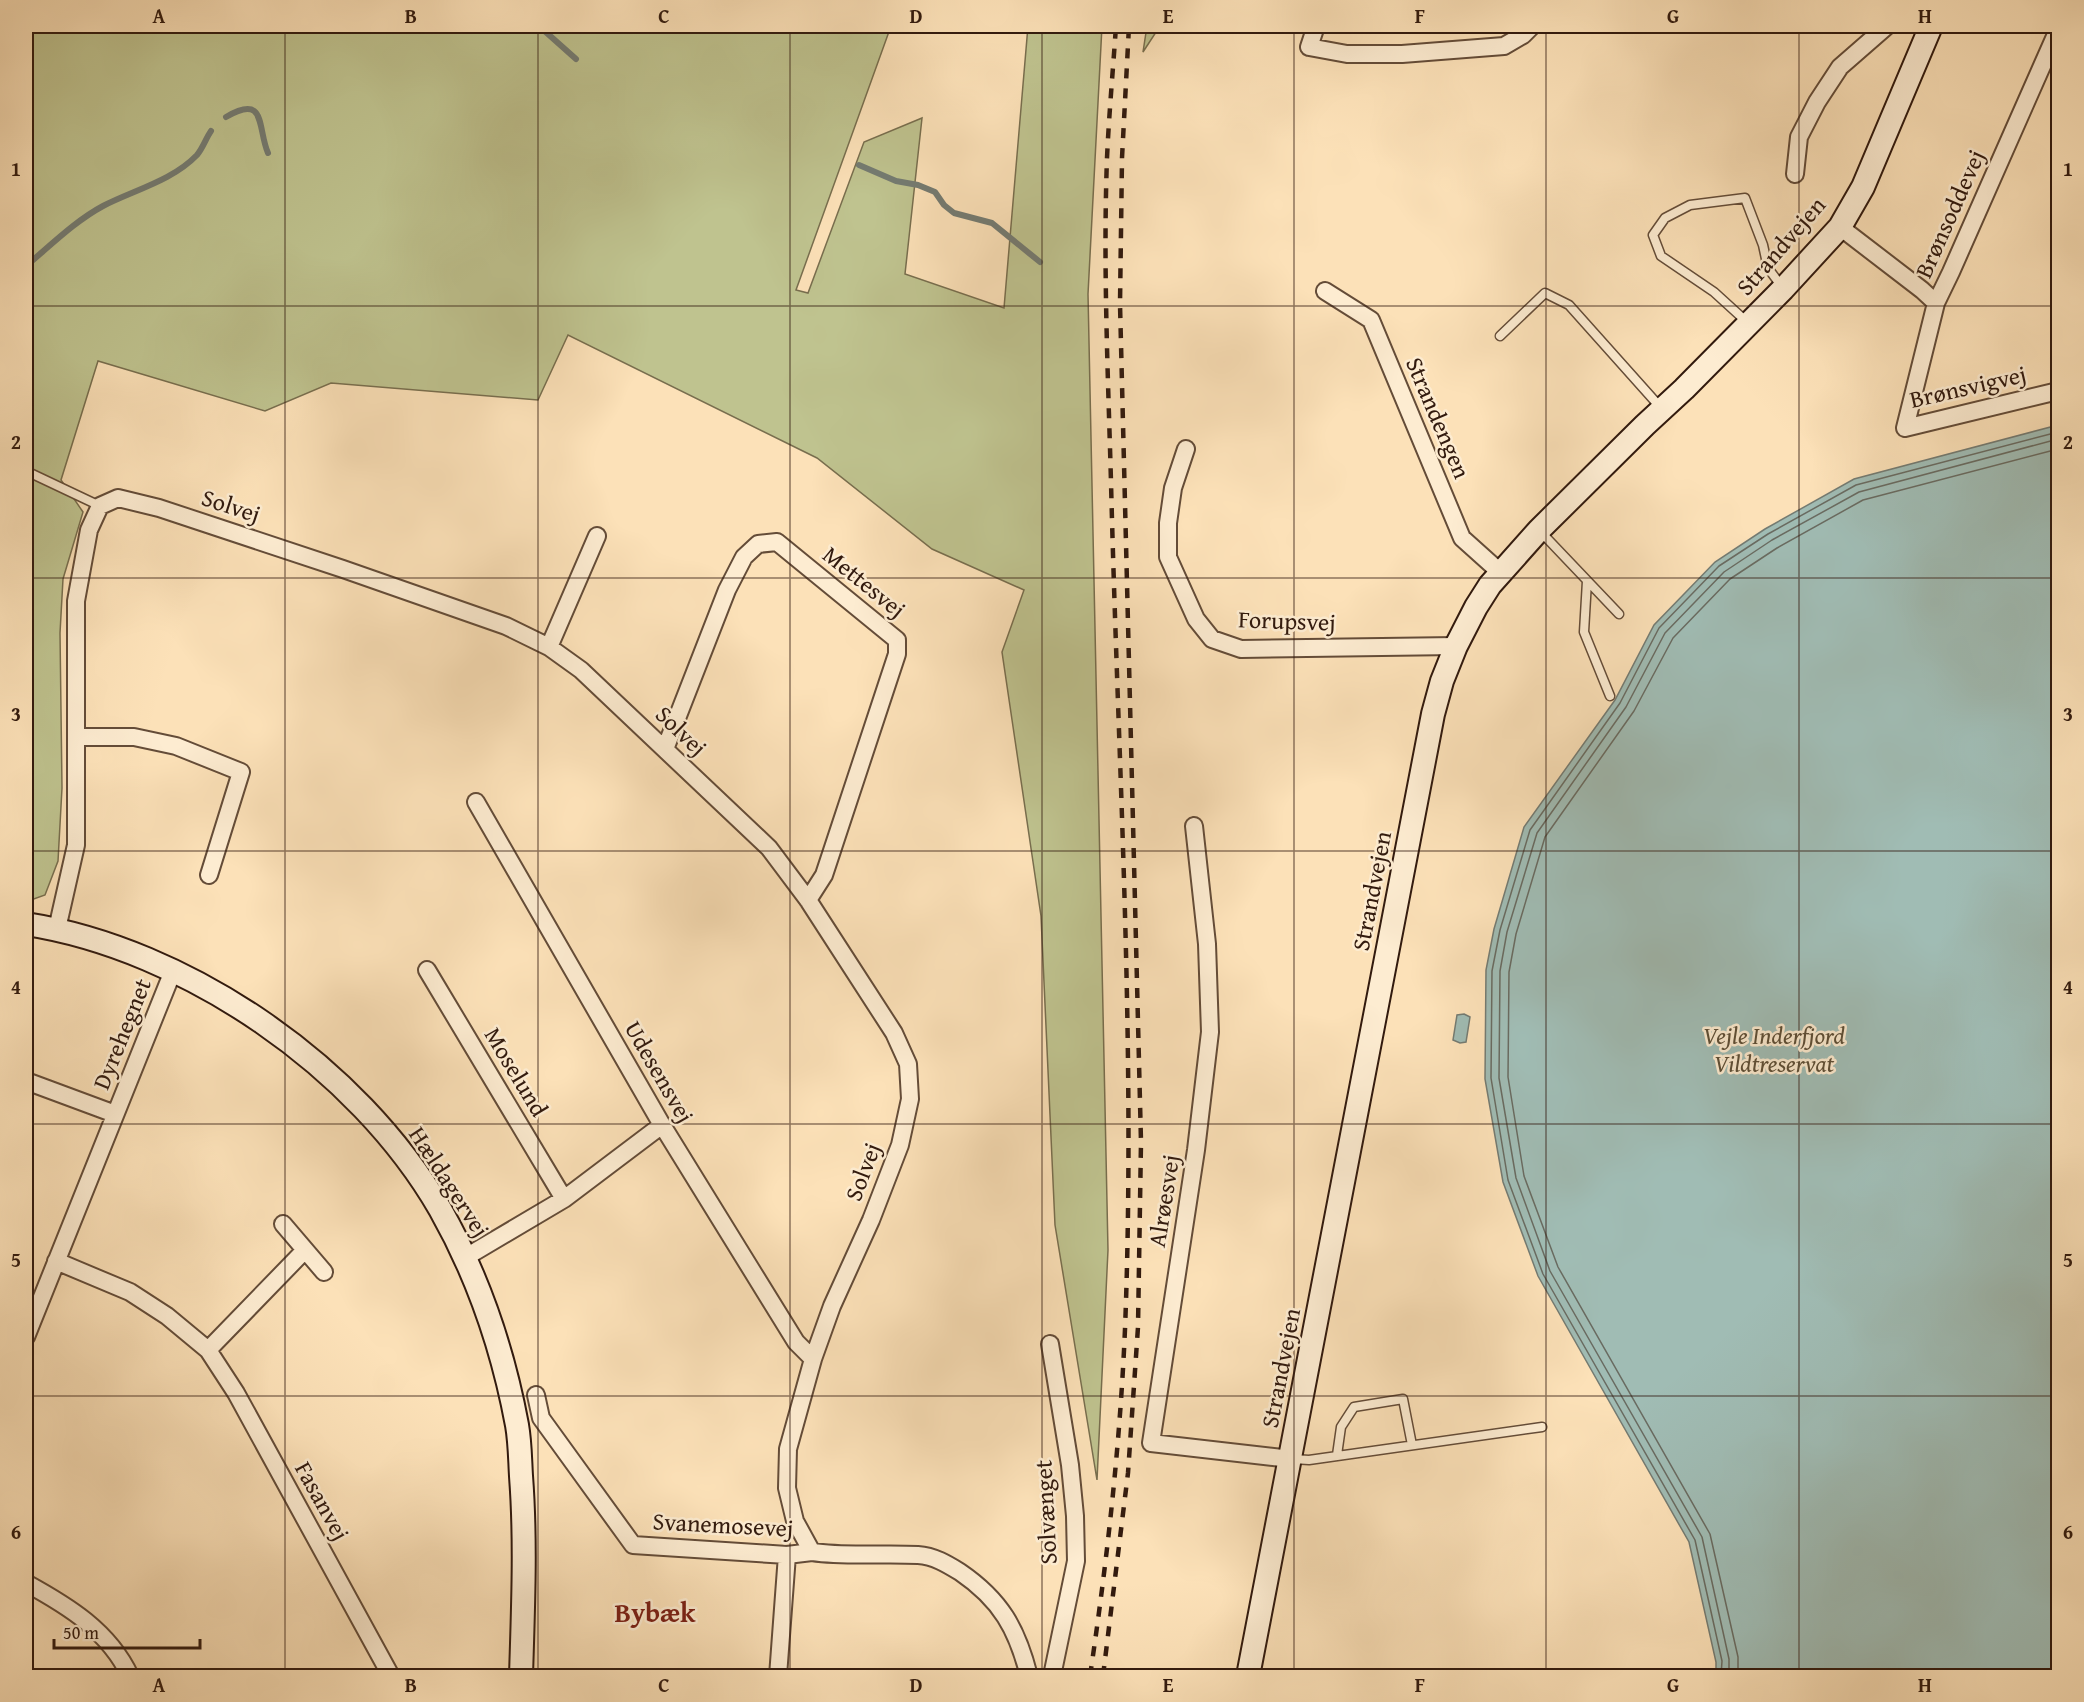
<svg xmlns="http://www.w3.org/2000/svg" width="2084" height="1702" viewBox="0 0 2084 1702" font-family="'Gentium Book Plus',serif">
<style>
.green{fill:#bfc38f;stroke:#786e4e;stroke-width:1.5}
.water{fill:#a0bcb4;stroke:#747b72;stroke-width:1.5}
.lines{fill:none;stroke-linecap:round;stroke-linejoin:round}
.shore{stroke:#696b61;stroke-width:1.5}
.stream{stroke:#747b72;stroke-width:6}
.lane-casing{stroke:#644c38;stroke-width:11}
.street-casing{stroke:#644c38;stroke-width:20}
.secondary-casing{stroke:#321a0e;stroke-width:26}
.lane{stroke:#fdecd1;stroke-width:8}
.street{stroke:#fdecd1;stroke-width:16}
.secondary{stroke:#fdecd1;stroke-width:22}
.rail{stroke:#321a0e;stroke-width:4.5;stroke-dasharray:10 10;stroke-linecap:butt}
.grid{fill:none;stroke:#321a0e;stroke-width:1.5;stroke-opacity:0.55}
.labels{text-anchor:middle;stroke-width:5;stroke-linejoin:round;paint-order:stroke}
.street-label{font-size:24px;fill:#321a0e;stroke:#fdecd1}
.park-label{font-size:24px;font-style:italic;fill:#5c4d35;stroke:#fdecd1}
.quarter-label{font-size:27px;font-weight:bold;fill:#7a1f14;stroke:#fdecd1}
.neatline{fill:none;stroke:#321a0e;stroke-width:2}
.grid-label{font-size:20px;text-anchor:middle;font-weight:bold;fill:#321a0e}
</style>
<rect width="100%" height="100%" fill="#fce1b8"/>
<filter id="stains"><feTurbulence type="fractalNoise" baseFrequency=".00333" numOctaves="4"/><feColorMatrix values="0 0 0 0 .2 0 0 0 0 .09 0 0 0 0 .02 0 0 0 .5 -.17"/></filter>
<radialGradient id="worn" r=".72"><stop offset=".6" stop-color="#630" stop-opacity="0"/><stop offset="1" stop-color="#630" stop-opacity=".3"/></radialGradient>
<path class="green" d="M26,26H891L796,290L808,293L864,142L922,118L905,274L1004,308L1028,26H1102L1088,294L1108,1250L1097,1480L1055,1225L1041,916L1002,652L1024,590L932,549L817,458L568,335L538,400L331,383L265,411L98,361L61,480L83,512L63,579L60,633L62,788L58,861L45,895L31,900L26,899Z
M1147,26H1160L1143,52Z"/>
<path class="water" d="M2058,425V1676H1716V1662L1689,1542L1538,1276L1503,1182L1485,1079L1486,970L1494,929L1524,827L1615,700L1654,625L1715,562L1765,529L1854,479Z
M1464,1014L1470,1017L1466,1042L1460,1043L1453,1040L1457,1015Z"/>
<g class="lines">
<path class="shore" d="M1721,1676L1722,1661L1695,1540L1543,1274L1508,1180L1491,1078L1492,971L1500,930L1530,830L1620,703L1659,628L1719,566L1768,534L1856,485L2058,432
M1729,1676V1659L1702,1537L1550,1271L1516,1178L1499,1078L1500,971L1507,932L1537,833L1626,707L1665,633L1724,572L1772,540L1859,492L2058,439
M1738,1676V1657L1710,1534L1558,1267L1524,1176L1508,1077L1509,972L1516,934L1545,837L1634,711L1673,638L1730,579L1777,548L1863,500L2058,449"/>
<path class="stream" d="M539,26L576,59
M226,117C267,93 257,128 268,153
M859,165L896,181L918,185L935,192L944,205L954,213L992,223L1040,262
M26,266C50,246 75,221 103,206C134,190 172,181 197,155C203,148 206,138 211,131"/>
<g class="lane-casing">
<path id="lane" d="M1748,323L1714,292L1661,256L1653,235L1665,218L1690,205L1745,198L1763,245L1768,268L1782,287
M1500,336L1545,293L1569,305L1661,408
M26,471L100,506
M1539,530L1619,614
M1587,581L1584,632L1610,696
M1337,1455L1341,1427L1354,1407L1403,1399L1412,1445
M1293,1459L1309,1460L1542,1427"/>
</g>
<g class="street-casing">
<path id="street" d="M1316,26L1309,47L1347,54H1402L1504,46L1523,35L1532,26
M1795,174L1799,137L1817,102L1840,67L1887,26
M1840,227L1922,290L1936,303L1951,272L2057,32
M1325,291L1371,320L1462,538L1501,573
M1936,303L1905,428L2058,391
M1186,449L1173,488L1168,523V557L1196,619L1212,639L1241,649L1456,646
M549,647L597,536
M76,737H134L176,746L241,772L209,875
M665,749L727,590L744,557L758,544L777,542L897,640V654L824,875L808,900
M476,802L662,1125L796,1342L813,1359
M1194,826L1207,944L1210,1032L1196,1150L1151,1443L1291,1459
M57,929L76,845V601L89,530L100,506L118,498L159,508L343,569L506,626L549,647L581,670L769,848L808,900L894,1033L908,1064L910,1099L900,1145L871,1220L832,1306L813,1359L788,1449L787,1488L795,1521L812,1552C847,1557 882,1553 918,1555C934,1556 947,1564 960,1572C1001,1600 1017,1629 1029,1676
M427,970L564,1199
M26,1081L115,1114
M283,1224L324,1272
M466,1257L564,1199L662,1125
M56,1261L130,1292L167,1316L208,1350L236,1393L391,1676
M26,1337L173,971
M1050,1344L1070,1465L1075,1516L1076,1561L1052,1676
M208,1350L305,1250
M536,1395L541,1418L633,1545L787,1555L812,1552
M26,1583C68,1606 109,1631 130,1676
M778,1676L787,1555"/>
</g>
<g class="secondary-casing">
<path id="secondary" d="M26,924C187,949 358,1067 440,1209C478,1276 503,1350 517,1425C520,1442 520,1459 521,1476C526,1542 523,1609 521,1676
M1248,1676L1433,714L1442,681L1456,646L1476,607L1490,585L1539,530L1645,425L1684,389L1783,289L1840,227L1863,187L1931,26"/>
</g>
<use href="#lane" class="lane"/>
<use href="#street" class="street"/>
<use href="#secondary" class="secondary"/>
<path class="rail" d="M1090,1676C1107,1561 1120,1446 1125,1329C1136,1047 1118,764 1111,482C1108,374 1103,266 1107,158C1109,114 1113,70 1116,26
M1103,1676L1128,1473L1138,1327L1141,1142L1120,304L1122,158L1129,26"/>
</g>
<path class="grid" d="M285,26V1676M538,26V1676M790,26V1676M1042,26V1676M1294,26V1676M1546,26V1676M1799,26V1676M26,306H2058M26,578H2058M26,851H2058M26,1124H2058M26,1396H2058"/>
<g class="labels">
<g class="street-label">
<text transform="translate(1950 214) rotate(-66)" y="8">Brønsoddevej</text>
<text transform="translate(1781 246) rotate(-49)" y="8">Strandvejen</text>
<text transform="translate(1968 387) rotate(-13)" y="8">Brønsvigvej</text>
<text transform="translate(1438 418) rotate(67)" y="8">Strandengen</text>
<text transform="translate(231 506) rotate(18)" y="8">Solvej</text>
<text transform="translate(864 582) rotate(39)" y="8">Mettesvej</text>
<text transform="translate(1287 621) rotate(2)" y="8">Forupsvej</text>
<text transform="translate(681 731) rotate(44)" y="8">Solvej</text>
<text transform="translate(1372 891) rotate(-79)" y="8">Strandvejen</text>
<text transform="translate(122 1034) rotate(-68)" y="8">Dyrehegnet</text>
<text transform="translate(516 1072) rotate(59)" y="8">Moselund</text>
<text transform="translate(659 1072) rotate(60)" y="8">Udesensvej</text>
<text transform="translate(863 1172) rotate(-69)" y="8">Solvej</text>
<text transform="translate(449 1182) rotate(57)" y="8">Hældagervej</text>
<text transform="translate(1164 1201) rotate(-81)" y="8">Alrøesvej</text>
<text transform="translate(1281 1368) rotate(-79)" y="8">Strandvejen</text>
<text transform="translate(322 1501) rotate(61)" y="8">Fasanvej</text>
<text transform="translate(1046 1512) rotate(-93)" y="8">Solvænget</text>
<text transform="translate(723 1525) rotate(3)" y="8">Svanemosevej</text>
</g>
<g class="park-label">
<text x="1774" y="1044">Vejle Inderfjord<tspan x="1774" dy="28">Vildtreservat</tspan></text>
</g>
<g class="quarter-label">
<text x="655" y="1622">Bybæk</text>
</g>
</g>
<rect width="2084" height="1702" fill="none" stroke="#fce1b8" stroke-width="66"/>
<path d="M54 1639v9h146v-9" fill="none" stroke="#321a0e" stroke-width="3"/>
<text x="63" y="1639" font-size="18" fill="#321a0e" stroke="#fdecd1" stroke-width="4.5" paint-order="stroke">50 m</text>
<rect x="33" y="33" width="2018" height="1636" class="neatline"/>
<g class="grid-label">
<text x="159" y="23">A</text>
<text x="411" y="23">B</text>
<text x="664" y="23">C</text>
<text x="916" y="23">D</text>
<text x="1168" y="23">E</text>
<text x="1420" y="23">F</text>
<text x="1673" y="23">G</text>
<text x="1925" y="23">H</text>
<text x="16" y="176">1</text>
<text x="2068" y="176">1</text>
<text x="16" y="449">2</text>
<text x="2068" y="449">2</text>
<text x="16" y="721">3</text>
<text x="2068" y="721">3</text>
<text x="16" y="994">4</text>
<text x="2068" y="994">4</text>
<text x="16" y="1267">5</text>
<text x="2068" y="1267">5</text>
<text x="16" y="1539">6</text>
<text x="2068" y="1539">6</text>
<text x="159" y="1692">A</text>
<text x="411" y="1692">B</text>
<text x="664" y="1692">C</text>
<text x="916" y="1692">D</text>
<text x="1168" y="1692">E</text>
<text x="1420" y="1692">F</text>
<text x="1673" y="1692">G</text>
<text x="1925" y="1692">H</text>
</g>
<rect width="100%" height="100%" filter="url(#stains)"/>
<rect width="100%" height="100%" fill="url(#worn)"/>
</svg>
